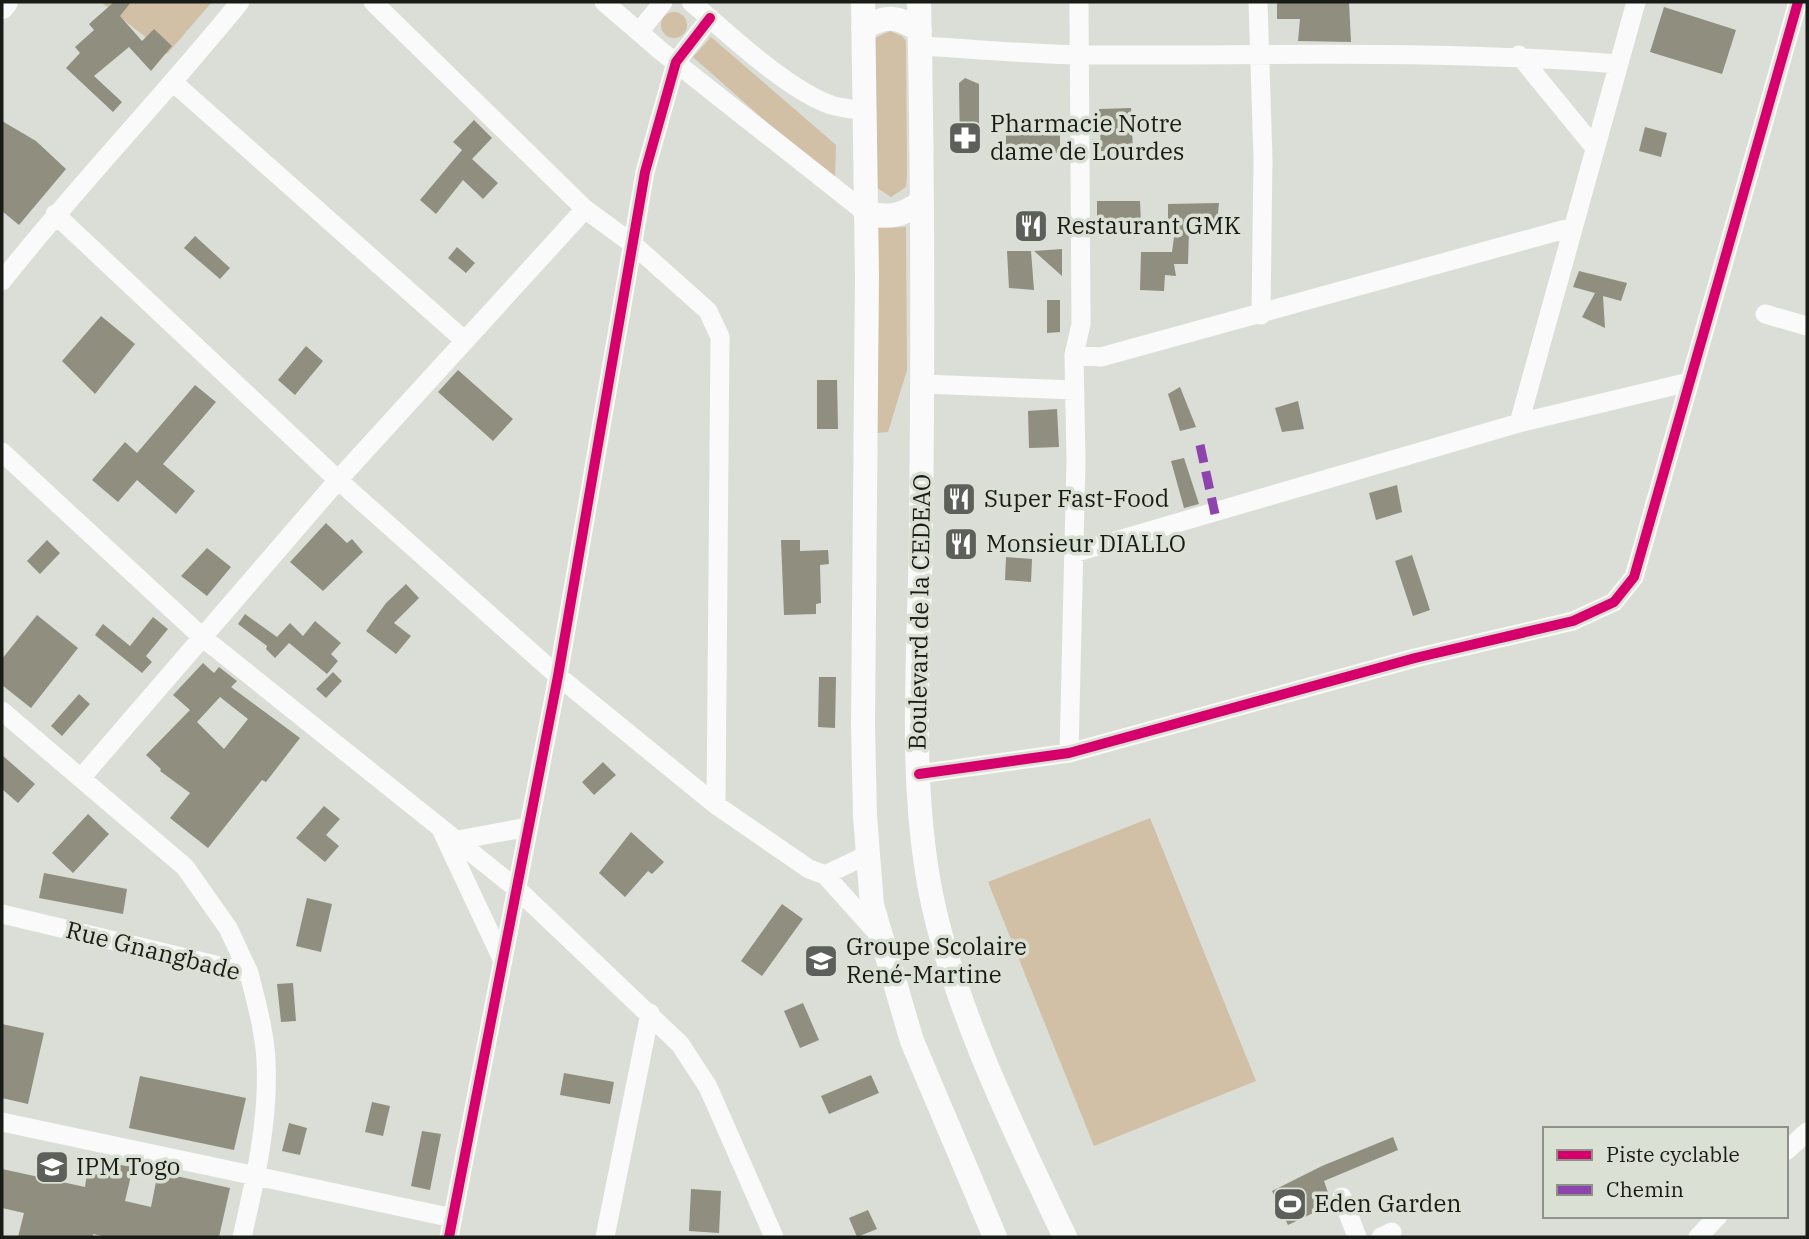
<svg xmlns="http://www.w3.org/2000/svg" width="1809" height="1239" viewBox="0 0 1809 1239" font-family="'IBM Plex Serif',serif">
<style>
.green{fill:#d1bfa6}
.building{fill:#8f8e7f;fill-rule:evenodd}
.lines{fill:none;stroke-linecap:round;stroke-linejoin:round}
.minor{stroke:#f9faf9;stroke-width:19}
.major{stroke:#f9faf9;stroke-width:24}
.quiet{stroke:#8e44ad;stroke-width:9;stroke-dasharray:18 9;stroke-linecap:butt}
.cycleway-casing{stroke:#dae1d4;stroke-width:15}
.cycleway{stroke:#d6006c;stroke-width:10}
.labels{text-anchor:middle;stroke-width:7;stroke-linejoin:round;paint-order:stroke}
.poi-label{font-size:24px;fill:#191b16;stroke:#dae1d4;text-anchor:start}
.street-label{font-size:24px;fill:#191b16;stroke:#dae1d4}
</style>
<rect width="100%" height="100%" fill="#daded7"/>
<path class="green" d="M101,2H212L167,54Z
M661 25a13 13 0 1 1 26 0a13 13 0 1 1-26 0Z
M890,31L902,36L906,41L907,174L906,187L891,197L876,187L875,38Z
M711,37L836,145L835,179L832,180L693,57Z
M906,227L907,370L888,432L876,433L874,228Z
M1150,818L1256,1081L1094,1146L988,882Z"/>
<path class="building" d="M114,2H131L120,16L142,41L154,29L172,46L151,71L129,47L94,76L122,102L113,112L66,68L80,53L75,47L94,30L89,24Z
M1277,2H1349L1351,42L1298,41L1300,19H1277Z
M1664,7L1736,30L1722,74L1650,52Z
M965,78L979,84V150H960L959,83Z
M1131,108L1133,150L1101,151L1099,109Z
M474,120L492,138L472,159L498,183L483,199L463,180L436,214L420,200L462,150L453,142Z
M2,121L36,141L66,169L19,225L2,211Z
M1645,127L1667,133L1661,157L1639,151Z
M1006,134L1060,135V153L1006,152Z
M1097,201H1140L1141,224L1097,225Z
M1219,203L1216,232L1189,231L1188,264H1174L1176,276L1165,275L1164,291L1140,290L1141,252H1172L1176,223L1168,224V204Z
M195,236L230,268L220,279L184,248Z
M457,247L475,263L466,273L448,258Z
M1062,249V276L1034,251Z
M1007,251H1031L1034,290L1009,288Z
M1579,271L1627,283L1621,301L1603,296L1605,328L1582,317L1595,293L1573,287Z
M1047,300H1060V332L1047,333Z
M101,316L135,344L95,394L62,361Z
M306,346L323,361L295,395L278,380Z
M458,370L513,419L493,441L438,392Z
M817,380H837L838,429H817Z
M195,385L216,402L163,464L195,491L176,514L137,480L118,502L92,480L125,442L137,453Z
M1180,387L1196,427L1180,431L1168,394Z
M1298,401L1304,429L1282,432L1275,408Z
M1057,409L1059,447L1029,448L1028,411Z
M1184,458L1199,504L1184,508L1171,461Z
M1397,485L1402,512L1376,520L1369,493Z
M326,523L347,543L352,539L363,552L323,591L290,562Z
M47,540L60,553L40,574L27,561Z
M781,540H800V551L828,550L829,564L820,565L821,603L816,604V614L784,615Z
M207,548L231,567L207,596L181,576Z
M1412,555L1430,610L1413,616L1395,561Z
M1006,557L1032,559L1031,582L1005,580Z
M406,584L419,598L394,623L411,636L396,654L366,631L386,603Z
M245,614L277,637L290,623L303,636L315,621L341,643L331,654L338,661L327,674L289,643L275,658L266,649L267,646L238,624Z
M37,615L78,648L31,708L2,685V659Z
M153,617L168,629L146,656L152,662L142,673L95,635L103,624L130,646Z
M203,663L214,673L219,667L237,681L231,687L300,738L266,782L262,780L208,848L170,818L190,793L160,771L161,769L146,755L190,710L173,695ZM220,697L248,719L224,749L197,722Z
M333,672L342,681L326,698L316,689Z
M819,677H836L835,728L818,727Z
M79,694L90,704L62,736L51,726Z
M2,755L35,784L18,803L2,789Z
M603,762L616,775L594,795L582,782Z
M324,806L340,819L326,835L339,846L325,862L296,838Z
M88,814L109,834L73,873L52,853Z
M631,832L664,862L652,874L648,871L625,897L599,873Z
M44,873L127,889L123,914L39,898Z
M307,898L332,904L321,952L296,946Z
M782,904L803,919L762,976L741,961Z
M293,983L296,1021L281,1022L277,984Z
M803,1003L819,1040L800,1048L784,1011Z
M2,1024L44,1033L28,1104L2,1098Z
M564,1073L614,1082L610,1104L560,1095Z
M871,1075L879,1093L829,1114L821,1096Z
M140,1076L246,1098L234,1150L129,1128Z
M372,1102L390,1106L383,1136L365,1132Z
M289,1123L307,1128L300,1155L282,1151Z
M422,1131L441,1134L430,1190L411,1186Z
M1393,1137L1398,1150L1324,1181L1332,1204L1288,1225L1272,1191L1322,1166Z
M108,1163L133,1167L125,1201L151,1207L158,1172L230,1188L219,1237H107L93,1234V1237H18L24,1213L2,1208V1169L85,1187L87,1173L105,1176Z
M691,1189L721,1191L719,1233L689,1231Z
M868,1210L877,1229L857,1237L849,1218Z"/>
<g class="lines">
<path class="minor" d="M373,2L585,209L634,245L708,311L720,337L716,805
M604,2L661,51L865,212
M691,2C729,34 786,89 831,105C841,108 853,109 863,111
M1258,2L1263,159L1261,315
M639,32L663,2
M921,46C974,49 1028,54 1081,55C1260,56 1439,49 1618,64
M1519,55L1595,148
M174,83L464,340
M55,214L338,480L558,676L716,805L809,869L825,875L879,935
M2,281C78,185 163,97 240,2
M1765,314L1807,326
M1074,355L1101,357L1573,227
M923,384L1075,390
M1519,423L1636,2
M2,452L202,637L517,889L680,1044L708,1087L774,1237
M1074,553L1519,423L1689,382
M2,711L185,867L228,928L249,973
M1069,753L1076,460L1074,355L1081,324L1079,2
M919,774L1069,753L1415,658L1573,621L1614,602L1634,577L1798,2
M81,778L338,480L585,209
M441,829L503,961
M458,840L528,827
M825,875L867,855
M2,914L249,973C256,1002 265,1032 266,1062C269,1121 255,1181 242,1237
M2,1122L453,1218
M1786,1151L1807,1132
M1342,1197L1357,1237
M449,1237L558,676L645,172L676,62L710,18
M605,1237L650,1013
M1381,1237L1392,1232
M1698,1237L1718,1216"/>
<path class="major" d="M863,2L867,276L863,726L865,816L872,905L912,1041L995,1237
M919,2C923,177 923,353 921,528C920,647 908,771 930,889C952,1004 1015,1132 1065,1237
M2,7L6,2
M863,29C885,14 899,16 920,31
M865,212C887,219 903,216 921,202"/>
<path class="quiet" d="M1200,445L1215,514"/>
<g class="cycleway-casing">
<path id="cycleway" d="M919,774L1069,753L1415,658L1573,621L1614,602L1634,577L1798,2
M449,1237L558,676L645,172L676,62L710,18"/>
</g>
<use href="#cycleway" class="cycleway"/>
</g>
<defs>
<g id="pharmacy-square" transform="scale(1.75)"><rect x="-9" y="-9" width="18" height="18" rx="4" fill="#5d5f5a" stroke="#dae1d4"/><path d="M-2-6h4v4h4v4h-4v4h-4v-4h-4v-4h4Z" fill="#fff"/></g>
<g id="restaurant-square" transform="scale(1.75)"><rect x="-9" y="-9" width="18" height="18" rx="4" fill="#5d5f5a" stroke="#dae1d4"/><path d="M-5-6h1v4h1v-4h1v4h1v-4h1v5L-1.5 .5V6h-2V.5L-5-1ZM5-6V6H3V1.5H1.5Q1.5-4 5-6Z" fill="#fff"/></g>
<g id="school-square" transform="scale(1.75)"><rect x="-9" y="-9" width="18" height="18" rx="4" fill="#5d5f5a" stroke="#dae1d4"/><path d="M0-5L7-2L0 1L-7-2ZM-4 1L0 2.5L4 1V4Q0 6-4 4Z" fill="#fff"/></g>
<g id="university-square" transform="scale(1.75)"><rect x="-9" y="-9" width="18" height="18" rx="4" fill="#5d5f5a" stroke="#dae1d4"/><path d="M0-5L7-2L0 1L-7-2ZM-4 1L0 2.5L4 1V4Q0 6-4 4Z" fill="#fff"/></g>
<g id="stadium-square" transform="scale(1.75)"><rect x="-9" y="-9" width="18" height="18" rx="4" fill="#5d5f5a" stroke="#dae1d4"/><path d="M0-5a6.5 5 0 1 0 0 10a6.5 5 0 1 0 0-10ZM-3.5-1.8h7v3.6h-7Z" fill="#fff"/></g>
</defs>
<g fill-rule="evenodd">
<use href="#pharmacy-square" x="965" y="138"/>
<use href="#restaurant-square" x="1031" y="226"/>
<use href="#restaurant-square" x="959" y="499"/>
<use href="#restaurant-square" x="961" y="544"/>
<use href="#school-square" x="821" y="961"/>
<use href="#university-square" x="52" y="1167"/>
<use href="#stadium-square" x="1290" y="1204"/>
</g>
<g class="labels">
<g class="poi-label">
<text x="990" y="132">Pharmacie Notre<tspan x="990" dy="28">dame de Lourdes</tspan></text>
<text x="1056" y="234">Restaurant GMK</text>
<text x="984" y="507">Super Fast-Food</text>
<text x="986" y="552">Monsieur DIALLO</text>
<text x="846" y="955">Groupe Scolaire<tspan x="846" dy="28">René-Martine</tspan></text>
<text x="76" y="1175">IPM Togo</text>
<text x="1314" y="1212">Eden Garden</text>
</g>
<g class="street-label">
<text transform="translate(920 612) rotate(-89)" y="8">Boulevard de la CEDEAO</text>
<text transform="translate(153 951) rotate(14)" y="8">Rue Gnangbade</text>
</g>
</g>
<rect width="1809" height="1239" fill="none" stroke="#191b16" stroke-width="7"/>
<rect x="1543" y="1127" width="245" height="91" fill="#dae1d4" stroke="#8d9288" stroke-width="2"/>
<rect x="1557" y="1150" width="35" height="10" fill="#d6006c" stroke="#8d9288" stroke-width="2"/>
<text x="1606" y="1162" font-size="21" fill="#191b16">Piste cyclable</text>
<rect x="1557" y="1185" width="35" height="10" fill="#8e44ad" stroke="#8d9288" stroke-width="2"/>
<text x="1606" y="1197" font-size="21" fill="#191b16">Chemin</text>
</svg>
